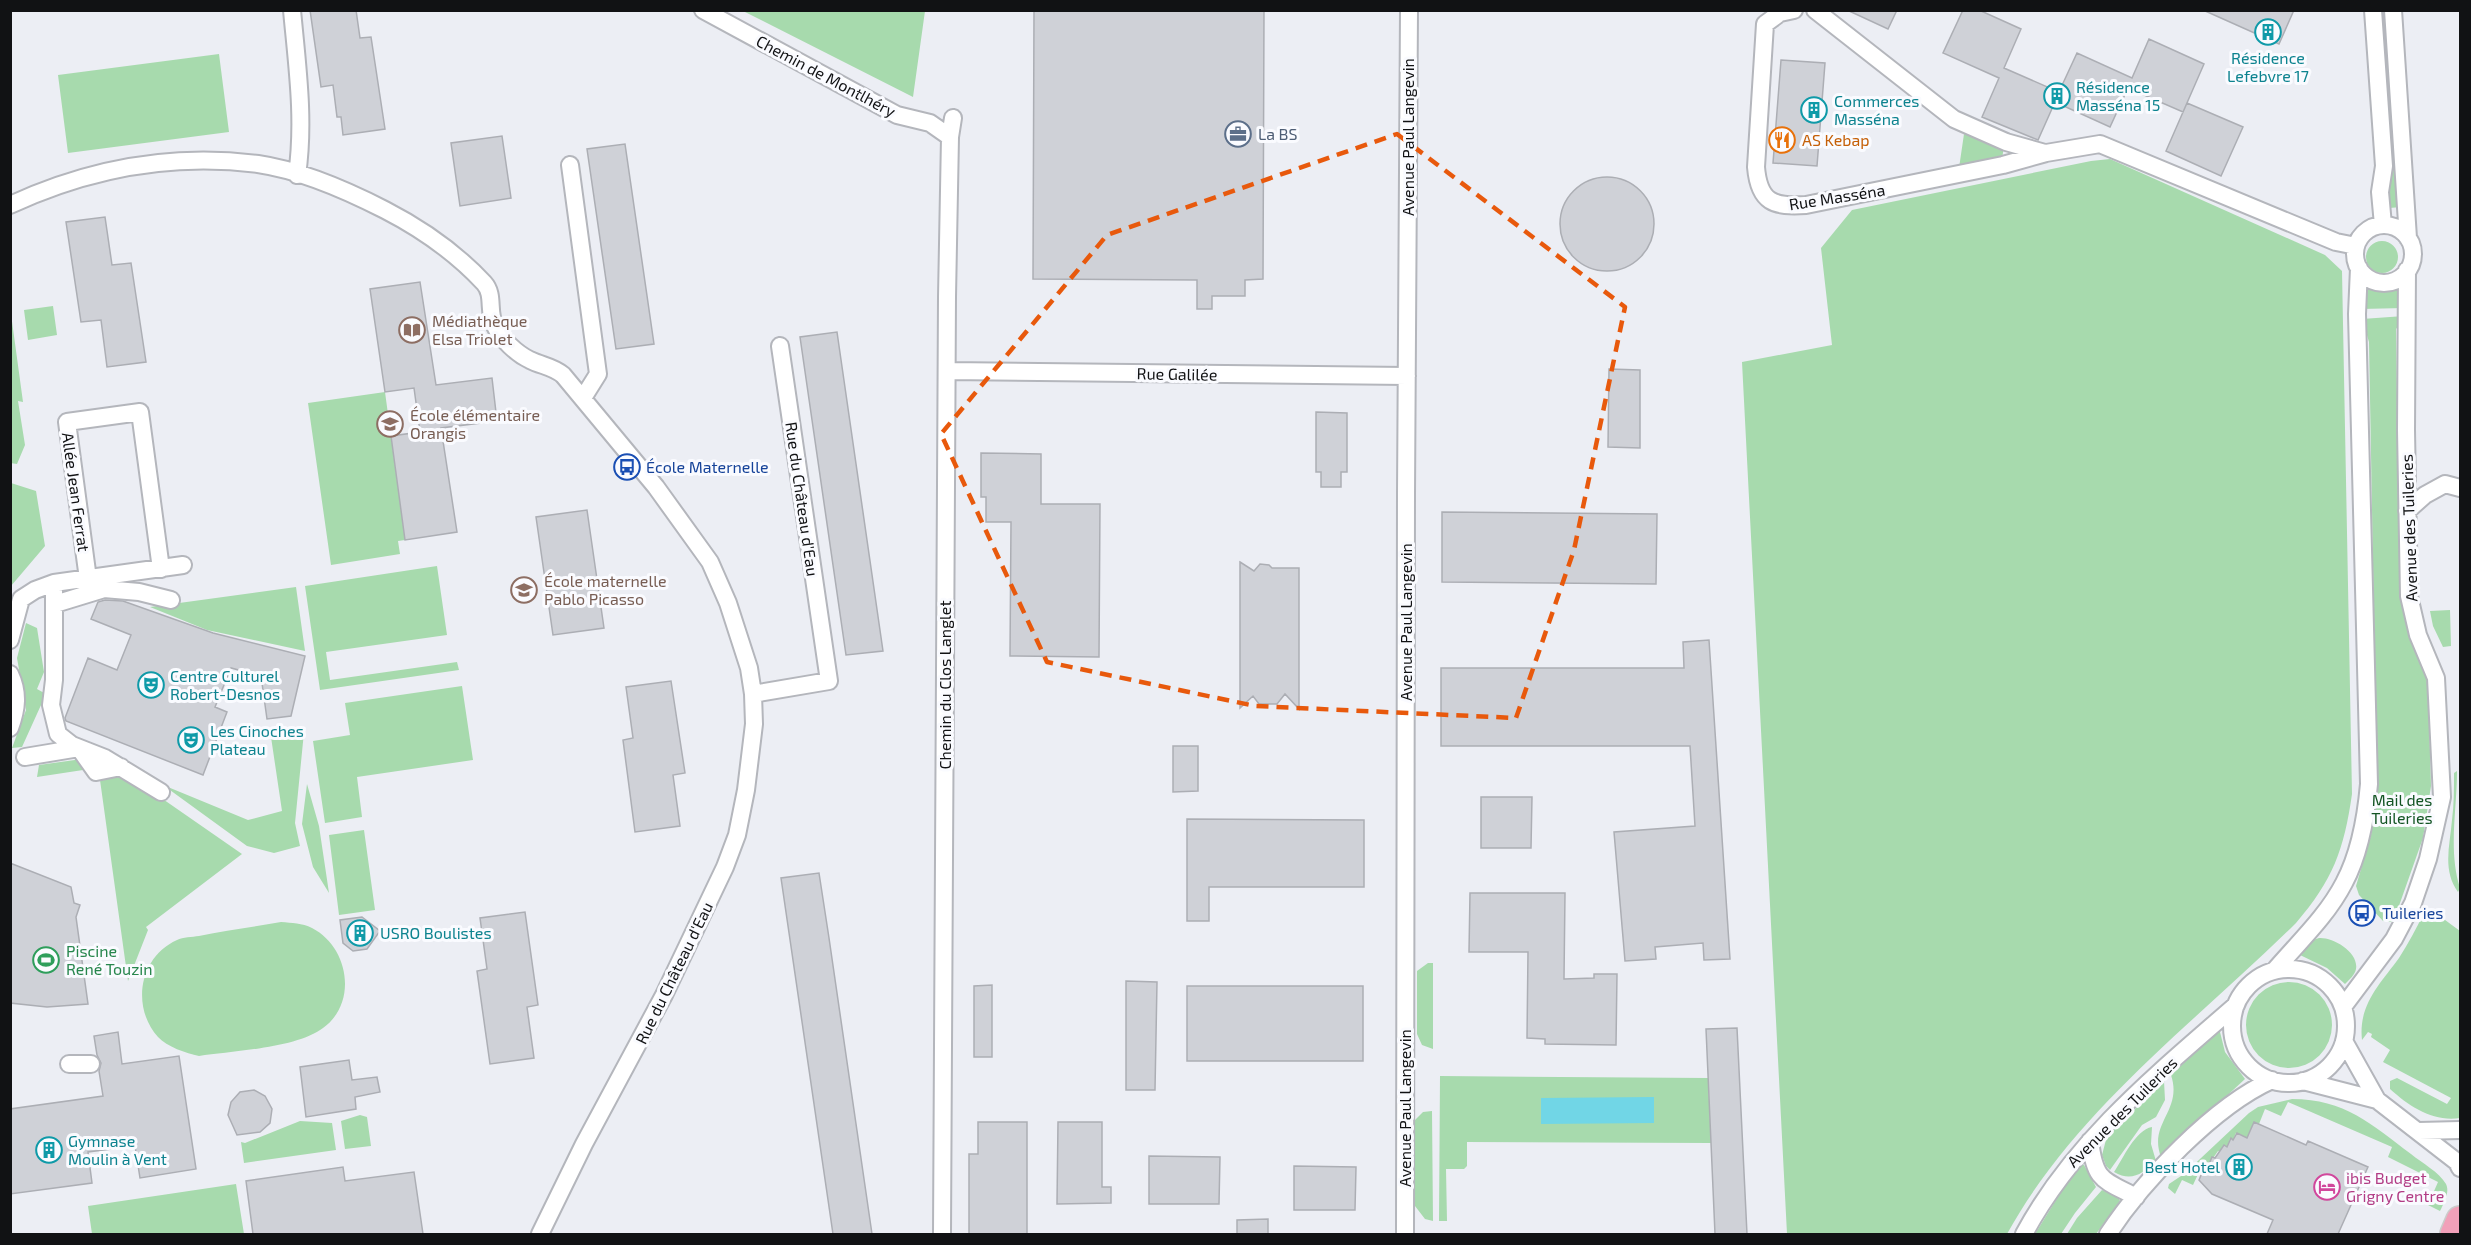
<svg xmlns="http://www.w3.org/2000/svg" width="2471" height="1245" font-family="'Exo 2',sans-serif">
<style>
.green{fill:#a7daad}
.water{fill:#71d6e6}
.building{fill:#cfd1d7;stroke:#acaeb4;stroke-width:1.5}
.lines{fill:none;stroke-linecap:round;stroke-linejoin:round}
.street-casing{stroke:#b4b6bc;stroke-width:20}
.primary-casing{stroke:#cbcbcb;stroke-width:30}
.street{stroke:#fff;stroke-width:16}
.primary{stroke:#f1a0b9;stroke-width:27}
.marked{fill:none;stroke:#e8590c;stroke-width:4.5;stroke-dasharray:12 8;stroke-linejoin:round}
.labels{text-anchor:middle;stroke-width:6;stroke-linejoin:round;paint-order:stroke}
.culture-label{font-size:16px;fill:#0d838f;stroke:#fafbff;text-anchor:start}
.street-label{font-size:16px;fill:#111214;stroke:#fafbff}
.service-label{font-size:16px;fill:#4e5e75;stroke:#fafbff;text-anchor:start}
.food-label{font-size:16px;fill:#c56008;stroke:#fafbff;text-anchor:start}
.education-label{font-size:16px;fill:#785e54;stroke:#fafbff;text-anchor:start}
.transit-label{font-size:16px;fill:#164399;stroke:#fafbff;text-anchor:start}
.park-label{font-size:16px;fill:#125423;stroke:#fafbff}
.leisure-label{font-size:16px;fill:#27864d;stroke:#fafbff;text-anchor:start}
.hotel-label{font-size:16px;fill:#b23c85;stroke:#fafbff;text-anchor:start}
</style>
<rect width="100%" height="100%" fill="#eceef4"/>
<path class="green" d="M743 11H925L913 97Z
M2378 11H2387L2402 207 2389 208 2388 193 2391 183Z
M219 54 229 132 68 153 58 75Z
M1964 134 2004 146 2002 159 1959 168Z
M2110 159 2325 255 2342 271 2352 794C2344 850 2333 880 2296 923 2196 1022 2076 1109 2007 1234H1787L1742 362 1832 345 1821 248 1852 210 2091 161Z
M2366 257a16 16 0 1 1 32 0a16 16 0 1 1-32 0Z
M2403 283 2404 308 2361 309 2365 287 2386 291Z
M53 306 57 335 28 340 24 310Z
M11 314 23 402 18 401 25 445 17 464 10 463Z
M2404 316 2403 320 2396 329 2400 598 2409 633 2428 681 2431 786 2423 838 2395 917 2392 922 2383 921 2359 895 2356 886 2371 835 2377 788 2369 342 2362 319Z
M385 392 405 540 398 541 400 554 331 565 308 403Z
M11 483 36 491 45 546 11 586Z
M437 566 447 635 326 652 330 680 457 662 459 670 320 690 305 586Z
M296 587 305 651 207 630 150 607Z
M2450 610 2451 646 2443 647 2433 626 2430 611Z
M26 623 37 628 44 672 37 689 46 694 22 747 12 748 26 710 17 658Z
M462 686 473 760 357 777 362 817 325 823 313 741 350 735 345 703Z
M304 732 295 823 300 846 274 853 247 846 163 785 248 820 282 811 271 737Z
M82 759 83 770 37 777 39 765Z
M2457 771C2457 810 2448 851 2460 888L2458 892C2442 870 2450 845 2452 820 2454 805 2454 789 2454 773Z
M121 775 157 795 242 854 146 927 148 930 128 981 100 780Z
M307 784 319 826 329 893 313 867 302 824Z
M364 830 375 910 339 915 329 835Z
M2424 913 2438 921 2441 917 2460 931V1118C2433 1122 2410 1107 2390 1089V1081L2397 1078 2447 1104 2451 1098 2383 1062 2390 1050 2371 1037 2372 1034 2368 1032 2362 1040C2358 1005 2380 984 2399 958 2408 944 2416 929 2424 913Z
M281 922C292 923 302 923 312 928 349 947 358 1003 323 1028 297 1048 233 1051 199 1056 186 1053 167 1047 158 1037 131 1007 139 957 177 940 183 937 192 937 199 936 226 930 254 927 281 922Z
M2319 938C2333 937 2359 952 2356 969 2355 975 2349 980 2345 984L2327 968 2300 955 2313 940Z
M1428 963H1433V1049L1422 1045 1417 1034V971Z
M2246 1025a43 43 0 1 1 86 0a43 43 0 1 1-86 0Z
M2218 1031 2220 1032 2225 1052 2245 1079 2161 1157C2148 1123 2183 1111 2171 1075Z
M1440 1076 1708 1078 1711 1143 1467 1142V1166L1464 1169H1446L1447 1221H1439Z
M2164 1081 2165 1100 2156 1117 2142 1125 2110 1170 2106 1166 2102 1155 2107 1136Z
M2292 1099C2345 1099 2371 1124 2411 1154 2422 1163 2439 1172 2446 1184 2450 1192 2444 1203 2440 1211L2428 1205 2438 1182 2388 1157 2392 1147 2288 1102 2281 1116 2265 1109 2259 1124 2254 1122 2247 1138 2236 1133 2233 1140 2230 1139 2227 1147 2224 1145 2221 1152 2218 1151 2209 1164 2206 1163 2202 1171 2200 1170 2193 1185 2182 1180 2175 1194 2168 1188 2169 1184 2184 1174 2249 1113 2258 1107Z
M1432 1111 1433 1221 1425 1219 1415 1206V1120L1423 1112Z
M360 1115 367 1117 371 1146 345 1149 341 1121Z
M300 1121 332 1123 336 1150 244 1163 241 1142 245 1143Z
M2152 1127 2151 1144 2156 1161C2143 1174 2131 1182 2114 1172 2123 1159 2135 1130 2152 1127Z
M2080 1164 2084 1165 2096 1187 2075 1213 2061 1234H2035L2059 1195Z
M236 1184 244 1234H92L88 1206Z
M2102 1190 2118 1197 2120 1201 2096 1234H2067L2077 1218Z"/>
<path class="water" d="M1654 1097V1123L1541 1124V1098Z"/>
<path class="building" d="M310 10H356L360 38 371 37 385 129 343 135 341 117H337L333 85 321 87Z
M1034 10H1264L1263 279 1245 280V296H1212V309H1197V280L1033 279Z
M1847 10H1897L1888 29Z
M1963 10H1979L2021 29 2004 68 2059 92 2058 94 2077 53 2132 78 2149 39 2204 64 2183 112 2128 88 2110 127 2055 102 2038 140 1982 117 1999 78 1943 53Z
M2203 10H2294L2279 44Z
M1781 60 1825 63 1817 166 1773 163Z
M2187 103 2243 127 2221 176 2166 151Z
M502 136 511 198 460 206 451 143Z
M625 144 654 344 616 349 587 149Z
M1560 224a47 47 0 1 1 94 0a47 47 0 1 1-94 0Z
M105 217 112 265 131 263 146 362 107 367 101 320 81 322 66 222Z
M420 282 436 385 492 378 497 421 441 428 457 532 405 540 391 436 420 432 414 388 385 392 370 289Z
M837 332 883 651 846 655 800 337Z
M1609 369 1640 370V448L1608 447Z
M1316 412 1347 413V472H1341V487H1321V472H1316Z
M981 453 1041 454V504H1100L1099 657 1010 656 1011 522H986V497H981Z
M587 510 604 628 553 635 536 517Z
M1442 512 1657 514 1656 584 1442 582Z
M1240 562 1254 571 1260 564 1269 565 1272 568H1299V709L1285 694 1277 704H1259L1253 696 1240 708Z
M105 600 123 601 213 633 305 656 291 716 267 719 261 676 231 668 215 707 227 712 203 775 66 721 65 718 88 658 117 670 131 635 91 619 98 602Z
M1709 640 1730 959 1704 960 1703 943 1655 947 1656 959 1625 961 1614 832 1695 826 1690 746H1441V668H1684L1683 642Z
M671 681 685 773 673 775 680 826 635 832 623 740 633 738 626 687Z
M1173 746H1198V791L1173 792Z
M1481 797H1532L1531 848H1481Z
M1187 819 1364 820V887H1209V921H1187Z
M10 863 71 887 74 903 80 905 76 917 88 1004 47 1007 10 1003Z
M819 873 829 938 872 1234H833L781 878Z
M1470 893H1565L1564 979 1594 978V974H1617L1616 1045 1545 1044V1039L1527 1038 1528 952H1469Z
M525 912 538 1005 527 1007 534 1058 490 1064 477 971 487 969 480 918Z
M362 917 380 931 367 949 353 951 343 943 340 920Z
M1126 981 1157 982 1155 1090H1126Z
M992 985V1057H974V986Z
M1187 986H1363V1061H1187Z
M1737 1028 1747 1234H1715L1706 1029Z
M118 1032 122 1064 179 1056 196 1169 140 1178 135 1146 88 1152 92 1183 10 1194V1109L103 1096 99 1071 101 1063 97 1055 94 1036Z
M349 1060 352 1080 377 1077 380 1092 355 1097 356 1109 306 1117 300 1067Z
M254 1090 265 1096 272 1109 270 1123 260 1132 237 1135 228 1115 231 1102 240 1092Z
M978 1122H1027V1234H969V1154H978Z
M1058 1122H1102V1187H1111V1203L1057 1204Z
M2254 1122 2306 1145 2308 1141 2368 1167 2338 1234H2267L2273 1220 2212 1194 2199 1180 2206 1163 2209 1164 2212 1157 2215 1158 2224 1145 2227 1147 2231 1138 2233 1140 2237 1133 2247 1138Z
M1149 1156 1220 1157 1219 1204H1149Z
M1294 1166 1356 1167 1355 1210H1294Z
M343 1167 345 1181 414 1172 423 1234H253L246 1181Z
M1268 1219V1234H1237V1220Z"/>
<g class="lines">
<g class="street-casing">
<path id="street" d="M292 10C297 65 305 120 297 175
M703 10 897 115 930 123 950 137
M1794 10 1780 13 1765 24 1756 167C1759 203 1774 207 1806 205L2003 165 2046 153 2100 144 2336 242 2356 246
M1815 10 1954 119 2006 142 2045 153
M2373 10 2384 166 2380 192 2383 225
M2393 10 2408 238
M570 165 598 374 583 398
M10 205C88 169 172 153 258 164 299 170 348 191 385 210 420 228 457 254 484 283 495 295 487 312 495 326 501 339 517 354 530 360 542 366 552 366 563 375L656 487 710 562 728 603 749 668 753 694 754 724 746 790 737 835 725 867 664 995 584 1144 540 1234
M2355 254a29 29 0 1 1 58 0a29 29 0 1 1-58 0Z
M947 371 1407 376
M2407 511 2425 495 2445 484 2460 488
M88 579 67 422 140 412 161 569
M54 583V680L51 705 58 734 72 745 105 758 161 792
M55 604 104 589 139 592 171 600
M10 640 21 599 35 590 54 583 183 565
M10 674C19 693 17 709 10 728
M753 694 829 681 780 346
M25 757 79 748 96 772 121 767
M2232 1026a57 57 0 1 1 114 0a57 57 0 1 1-114 0Z
M2274 971C2298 943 2327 916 2344 883 2360 853 2366 818 2369 784L2357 314 2359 268
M2343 1007 2394 939 2413 903 2428 859 2442 797 2436 678 2418 635 2409 596 2406 430 2407 270
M2344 1041 2377 1100
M69 1064H91
M2303 1081 2377 1100 2457 1162 2460 1168
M2419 1131 2460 1130
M2090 1141C2095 1181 2102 1179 2136 1197
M942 1234 947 297 950 137 953 118
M1405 1234 1406 495 1409 10
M2024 1234C2074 1141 2158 1073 2236 1005
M2108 1234C2143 1181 2214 1106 2272 1080"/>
</g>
<g class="primary-casing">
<path id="primary" d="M2454 1234 2460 1220"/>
</g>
<use href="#street" class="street"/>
<use href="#primary" class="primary"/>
</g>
<path class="marked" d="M1397 134 1625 307 1574 550 1516 718 1255 706 1047 662 941 434 1107 235Z"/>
<defs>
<g id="building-ring" transform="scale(1.35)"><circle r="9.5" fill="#fafbff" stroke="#0f9aa8" stroke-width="1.5"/><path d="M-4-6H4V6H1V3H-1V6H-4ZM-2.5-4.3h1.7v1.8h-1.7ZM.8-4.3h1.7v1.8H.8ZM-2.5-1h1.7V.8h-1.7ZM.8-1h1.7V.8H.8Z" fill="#0f9aa8"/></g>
<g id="office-ring" transform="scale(1.35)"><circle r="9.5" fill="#fafbff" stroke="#5c6f8a" stroke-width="1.5"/><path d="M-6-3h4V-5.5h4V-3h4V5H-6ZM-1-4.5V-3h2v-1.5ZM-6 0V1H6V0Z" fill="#5c6f8a"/></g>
<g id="restaurant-ring" transform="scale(1.35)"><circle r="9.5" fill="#fafbff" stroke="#e8710a" stroke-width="1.5"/><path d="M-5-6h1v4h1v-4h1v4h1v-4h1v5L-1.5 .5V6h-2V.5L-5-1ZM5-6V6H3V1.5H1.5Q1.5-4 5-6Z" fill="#e8710a"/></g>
<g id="library-ring" transform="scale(1.35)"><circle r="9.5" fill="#fafbff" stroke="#8d6e63" stroke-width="1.5"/><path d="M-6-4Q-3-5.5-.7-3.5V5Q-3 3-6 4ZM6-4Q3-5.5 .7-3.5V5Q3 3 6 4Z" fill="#8d6e63"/></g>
<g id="school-ring" transform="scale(1.35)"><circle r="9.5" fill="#fafbff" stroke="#8d6e63" stroke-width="1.5"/><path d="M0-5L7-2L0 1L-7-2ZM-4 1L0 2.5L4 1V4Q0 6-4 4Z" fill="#8d6e63"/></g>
<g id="bus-ring" transform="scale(1.35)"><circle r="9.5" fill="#fafbff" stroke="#1a4fb4" stroke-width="1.5"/><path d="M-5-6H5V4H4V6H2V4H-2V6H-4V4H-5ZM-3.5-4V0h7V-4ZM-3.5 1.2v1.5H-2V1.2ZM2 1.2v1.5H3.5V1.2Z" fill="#1a4fb4"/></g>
<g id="theatre-ring" transform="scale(1.35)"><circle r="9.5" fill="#fafbff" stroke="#0f9aa8" stroke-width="1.5"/><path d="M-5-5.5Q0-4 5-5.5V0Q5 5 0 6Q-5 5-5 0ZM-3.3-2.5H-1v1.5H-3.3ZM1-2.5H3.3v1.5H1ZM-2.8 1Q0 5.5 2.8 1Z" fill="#0f9aa8"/></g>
<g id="stadium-ring" transform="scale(1.35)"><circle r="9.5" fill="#fafbff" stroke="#2e9e5b" stroke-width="1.5"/><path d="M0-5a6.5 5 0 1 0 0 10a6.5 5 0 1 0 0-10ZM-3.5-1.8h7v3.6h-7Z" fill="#2e9e5b"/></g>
<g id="hotel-ring" transform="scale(1.35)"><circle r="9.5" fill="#fafbff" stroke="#d1479c" stroke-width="1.5"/><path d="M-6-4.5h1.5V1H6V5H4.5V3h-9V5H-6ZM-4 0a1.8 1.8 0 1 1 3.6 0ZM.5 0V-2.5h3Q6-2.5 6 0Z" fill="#d1479c"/></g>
</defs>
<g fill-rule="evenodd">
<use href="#building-ring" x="2268" y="32"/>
<use href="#building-ring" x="2057" y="96"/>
<use href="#building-ring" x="1814" y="110"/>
<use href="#office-ring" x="1238" y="134"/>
<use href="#restaurant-ring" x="1782" y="140"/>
<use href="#library-ring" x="412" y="330"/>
<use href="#school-ring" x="390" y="424"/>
<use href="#bus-ring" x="627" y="467"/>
<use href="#school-ring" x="524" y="590"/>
<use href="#theatre-ring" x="151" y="685"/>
<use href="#theatre-ring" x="191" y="740"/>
<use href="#bus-ring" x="2362" y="913"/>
<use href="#building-ring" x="360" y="933"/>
<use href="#stadium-ring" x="46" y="960"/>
<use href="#building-ring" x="49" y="1150"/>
<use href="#building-ring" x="2239" y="1167"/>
<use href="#hotel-ring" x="2327" y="1187"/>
</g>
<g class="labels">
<g class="culture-label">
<text x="2268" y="64" text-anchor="middle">Résidence<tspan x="2268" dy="18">Lefebvre 17</tspan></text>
<text x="2076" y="93">Résidence<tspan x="2076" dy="18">Masséna 15</tspan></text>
<text x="1834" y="107">Commerces<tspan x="1834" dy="18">Masséna</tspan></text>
<text x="170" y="682">Centre Culturel<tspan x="170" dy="18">Robert-Desnos</tspan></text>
<text x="210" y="737">Les Cinoches<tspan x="210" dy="18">Plateau</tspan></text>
<text x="380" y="939">USRO Boulistes</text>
<text x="68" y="1147">Gymnase<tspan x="68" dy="18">Moulin à Vent</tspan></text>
<text x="2220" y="1173" text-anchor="end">Best Hotel</text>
</g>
<g class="street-label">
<text transform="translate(826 76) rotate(28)" y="6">Chemin de Montlhéry</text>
<text transform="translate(1408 137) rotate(-90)" y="6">Avenue Paul Langevin</text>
<text transform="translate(1837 197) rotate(-9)" y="6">Rue Masséna</text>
<text transform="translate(1177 374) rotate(1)" y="6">Rue Galilée</text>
<text transform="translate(76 492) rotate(82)" y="6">Allée Jean Ferrat</text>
<text transform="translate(802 499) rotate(82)" y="6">Rue du Château d'Eau</text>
<text transform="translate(2409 528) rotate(-92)" y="6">Avenue des Tuileries</text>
<text transform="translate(1406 622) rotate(-90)" y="6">Avenue Paul Langevin</text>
<text transform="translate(945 685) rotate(-90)" y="6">Chemin du Clos Langlet</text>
<text transform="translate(674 973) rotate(-64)" y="6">Rue du Château d'Eau</text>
<text transform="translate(1405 1108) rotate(-90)" y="6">Avenue Paul Langevin</text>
<text transform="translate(2122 1112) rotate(-45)" y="6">Avenue des Tuileries</text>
</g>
<g class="service-label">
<text x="1258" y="140">La BS</text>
</g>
<g class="food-label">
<text x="1802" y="146">AS Kebap</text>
</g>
<g class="education-label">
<text x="432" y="327">Médiathèque<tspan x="432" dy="18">Elsa Triolet</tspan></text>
<text x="410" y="421">École élémentaire<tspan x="410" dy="18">Orangis</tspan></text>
<text x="544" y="587">École maternelle<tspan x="544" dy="18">Pablo Picasso</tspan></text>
</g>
<g class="transit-label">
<text x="646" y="473">École Maternelle</text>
<text x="2382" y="919">Tuileries</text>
</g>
<g class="park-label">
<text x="2402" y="806">Mail des<tspan x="2402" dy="18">Tuileries</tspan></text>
</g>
<g class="leisure-label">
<text x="66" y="957">Piscine<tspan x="66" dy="18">René Touzin</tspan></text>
</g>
<g class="hotel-label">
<text x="2346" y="1184">ibis Budget<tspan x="2346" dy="18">Grigny Centre</tspan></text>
</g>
</g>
<rect width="2471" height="1245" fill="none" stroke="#111214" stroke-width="24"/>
</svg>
